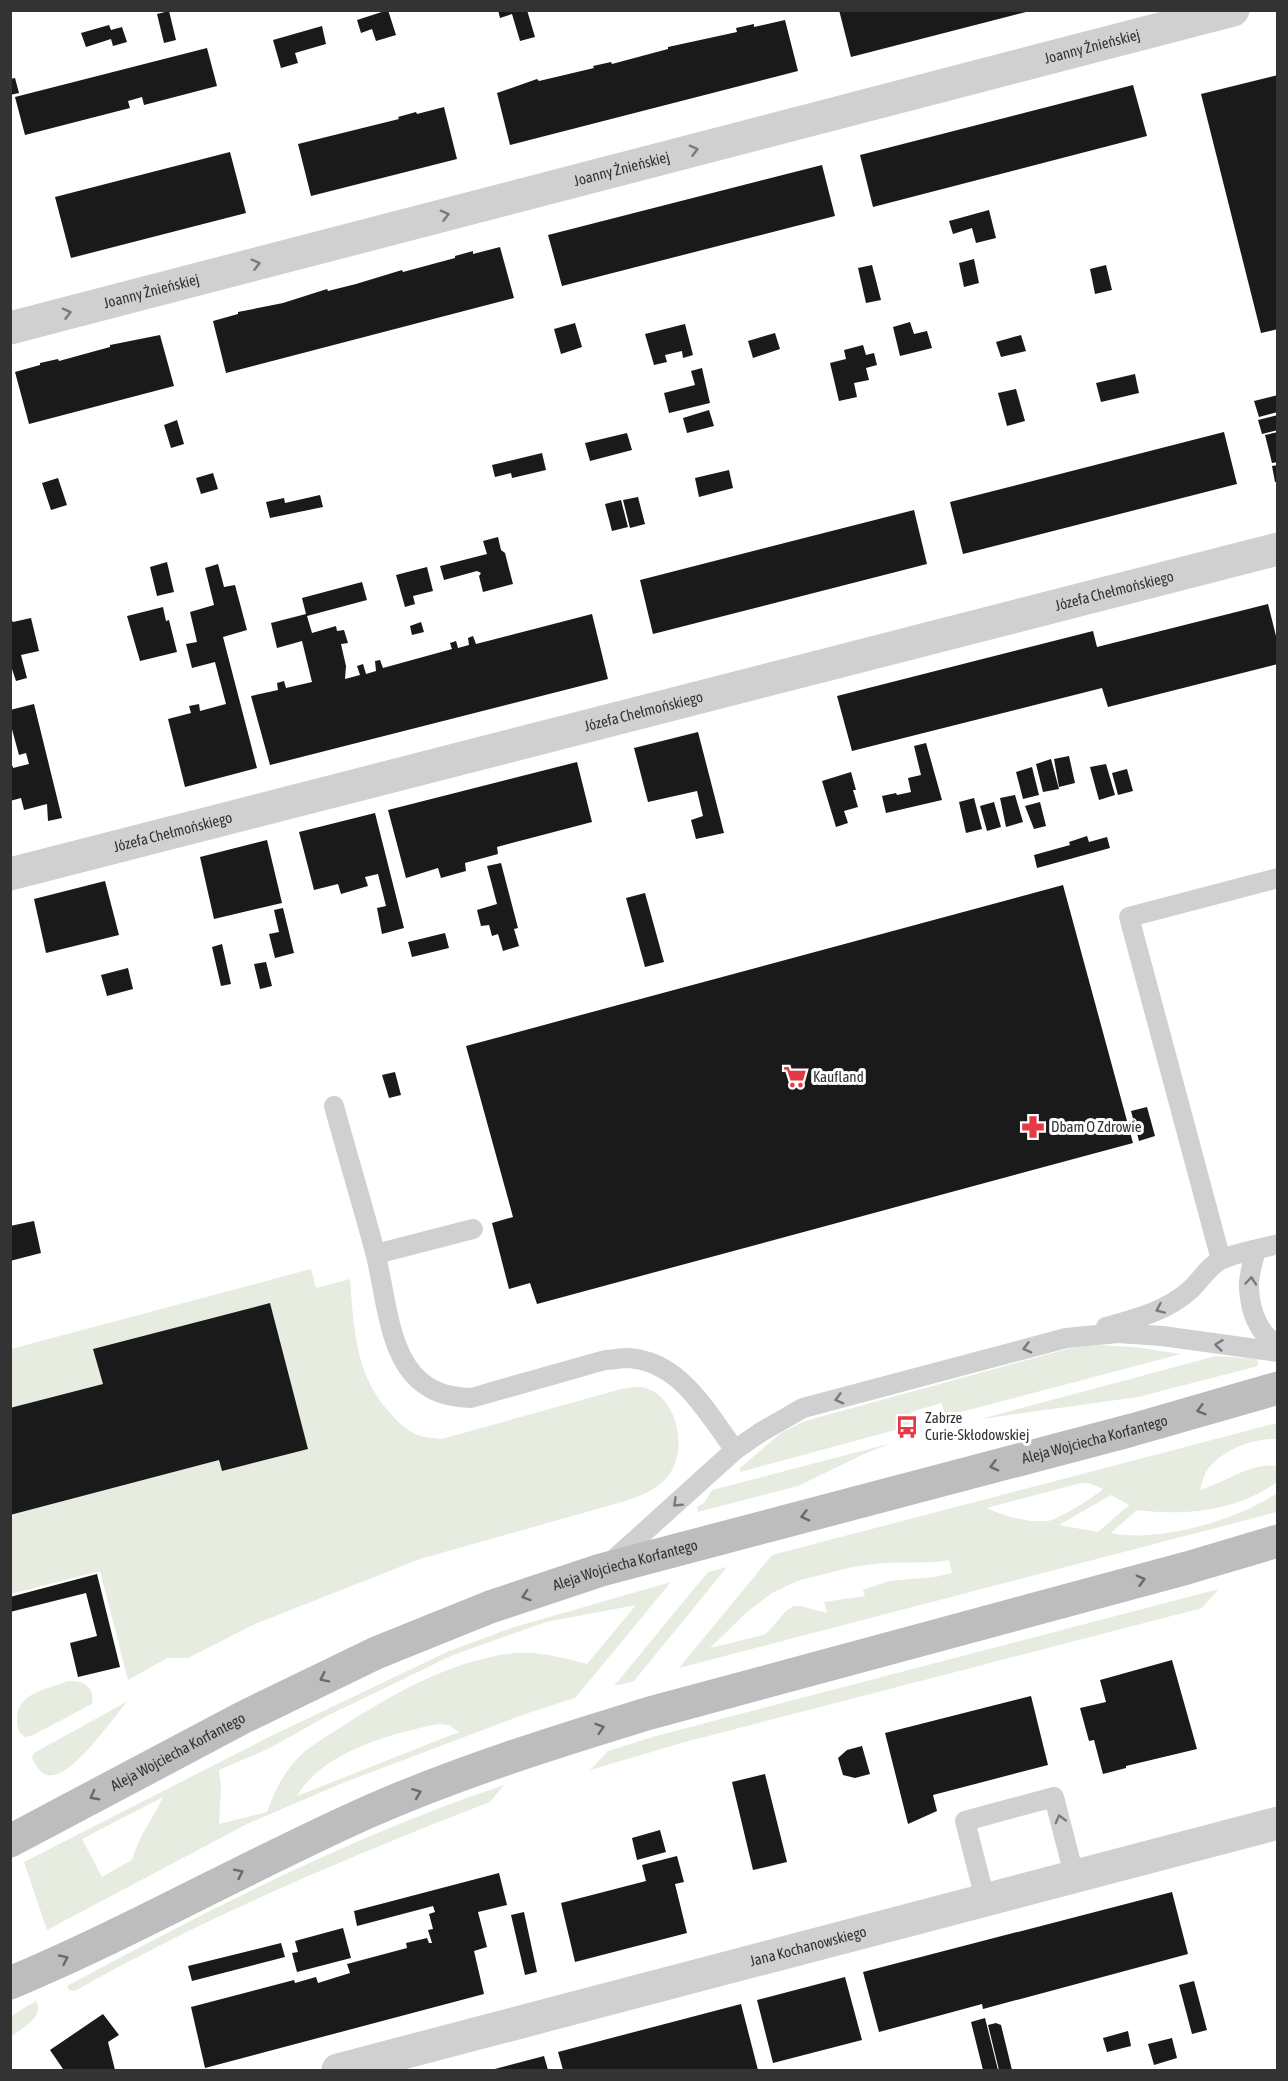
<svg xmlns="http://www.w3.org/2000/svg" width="1288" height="2081" font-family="'Asap Condensed',sans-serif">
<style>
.green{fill:#e6ecdf;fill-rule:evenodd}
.building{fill:#1a1a1a}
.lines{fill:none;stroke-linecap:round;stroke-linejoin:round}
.lane{stroke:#d0d0d0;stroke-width:20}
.street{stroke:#d0d0d0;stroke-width:33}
.secondary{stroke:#bdbdbd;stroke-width:33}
.oneway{stroke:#7a7a7a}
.oneway2{stroke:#6a6a6a}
.labels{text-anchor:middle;stroke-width:6;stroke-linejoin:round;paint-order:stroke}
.street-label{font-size:15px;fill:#333;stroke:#fff}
.poi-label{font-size:15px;fill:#333;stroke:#fff;text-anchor:start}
</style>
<rect width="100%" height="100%" fill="#fff"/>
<path class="green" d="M311 1269 316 1288 350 1279C354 1330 355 1374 390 1413 398 1422 405 1429 415 1434 423 1438 434 1438 442 1439L614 1391C622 1389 632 1386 641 1387 674 1392 687 1441 673 1468 665 1485 646 1494 629 1500L420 1559 255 1624 188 1658H167L128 1680 100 1571 11 1594V1349Z
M1096 1345 1135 1347 1181 1354 946 1416 941 1403 911 1412 914 1425 740 1472V1468L781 1433 805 1421 1071 1348Z
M1216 1356 1257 1359 1258 1366 1138 1397 981 1419Z
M1277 1423V1439C1253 1438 1220 1450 1206 1472 1203 1477 1202 1484 1200 1490 1225 1483 1250 1462 1277 1466V1482C1236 1511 1186 1516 1137 1510L1111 1533C1158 1543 1238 1520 1277 1493V1512L679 1668 772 1555ZM1081 1483H1089L1103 1489C1096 1496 1056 1521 1047 1521 1029 1523 1003 1516 987 1508ZM1111 1495 1129 1505 1098 1532 1059 1525ZM949 1560 952 1573 935 1577 889 1581 863 1590 865 1596 824 1602 827 1613 800 1606H794L786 1611 766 1634 710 1648 747 1612 772 1593 797 1581 852 1567 882 1563 937 1562Z
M892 1443 864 1454 798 1486 698 1512 697 1507 704 1503 712 1490Z
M727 1567 634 1681 614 1686 708 1572Z
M671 1582 575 1698 528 1713 345 1782 247 1824 47 1930 24 1862 271 1736 447 1652 511 1628ZM636 1605 587 1664C563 1658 540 1651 515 1653 453 1660 394 1693 343 1726 330 1734 317 1742 305 1751 286 1768 275 1789 267 1812L219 1824 221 1787 219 1770 270 1748 327 1716 453 1655 546 1622ZM439 1724 449 1725 459 1732 297 1796C322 1752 392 1733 439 1724ZM163 1797C154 1818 139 1834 132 1860L102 1877 82 1839Z
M1219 1589 1202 1608 685 1742 590 1770 608 1751 656 1736Z
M68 1681C83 1680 95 1686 92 1704L33 1735 25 1737 19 1732C9 1694 40 1692 68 1681Z
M128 1701C113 1717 71 1781 47 1775 39 1773 36 1765 32 1758L34 1753Z
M504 1785 490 1802C348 1857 207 1916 75 1991L69 1990 67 1986C208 1910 352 1836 504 1785Z
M36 2001C45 2017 22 2028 11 2037V2016Z"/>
<path class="building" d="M388 10 396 35 376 41 372 29 361 33 357 20Z
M498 10H527L535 37 520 41 512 14 500 18Z
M839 10H1030V11L851 57Z
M169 11 176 40 164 43 157 14Z
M785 20 798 71 510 145 497 93 537 79 539 81 594 68 593 66 611 62 612 64 668 49V47L737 32 736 28 754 24V27Z
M109 25 111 30 122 27 127 42 113 46 111 39 86 47 81 33Z
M322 26 326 44 295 53 298 63 281 68 273 40Z
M207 48 217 86 144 105 142 97 128 101 130 108 25 135 15 97Z
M1278 75V329L1261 333 1201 94Z
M15 78 19 93 10 95V79Z
M1133 85 1147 136 873 207 860 155Z
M444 107 457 159 311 196 298 144 399 119 398 117 416 112 417 114Z
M230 152 246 213 71 258 55 197Z
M822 165 835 216 562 286 548 235Z
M989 210 996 238 976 243 972 228 953 234 949 221Z
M500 247 514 298 226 373 213 321 238 314V312L283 303 327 289 328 291 356 284 402 270 403 272 455 258V256L473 251V254Z
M974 259 979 283 964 287 959 263Z
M872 265 881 300 866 303 858 268Z
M1106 265 1112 290 1095 294 1090 269Z
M910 322 914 334 927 331 932 348 900 356 893 327Z
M575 323 582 347 561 354 554 329Z
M685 324 693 355 683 358 682 351 665 355 667 362 654 365 645 334Z
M775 333 780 349 753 358 748 341Z
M160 335 174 386 29 424 15 372 40 365V363L58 359 59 361 110 347V345Z
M1021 335 1026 351 1001 357 996 342Z
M863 345 866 355 874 353 877 365 866 368 869 380 854 383 857 397 839 401 830 363 846 359 844 350Z
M702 368 710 403 669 413 664 393 695 385 691 371Z
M1135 374 1139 393 1101 402 1096 383Z
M1016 389 1025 421 1007 426 998 393Z
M1278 395V412L1259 417 1254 401Z
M709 410 714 426 687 433 683 418Z
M1278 415V430L1262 434 1258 420Z
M177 420 184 444 171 448 164 425Z
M1224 432 1237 484 963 554 950 502Z
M1278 432V462L1272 463 1265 435Z
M627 433 632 450 590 461 585 443Z
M542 453 546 470 512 478 511 473 495 477 492 465Z
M1278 465V482H1275L1272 466Z
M729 470 733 488 699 497 695 478Z
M213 473 218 489 201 494 196 478Z
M58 478 67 505 51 510 42 483Z
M320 495 323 507 270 518 266 502 284 498 285 503Z
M638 497 645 524 630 528 623 500Z
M621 500 628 527 612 531 605 504Z
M914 510 927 564 653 634 640 580Z
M498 537 501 550 505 553 513 584 483 592 479 576 481 573 477 571 444 580 440 566 487 554 483 541Z
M167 562 174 592 157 596 150 567Z
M218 564 224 587 235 585 247 630 223 637 257 768 185 787 168 719 191 713 189 706 199 704 200 711 226 704 215 662 192 668 186 644 197 642 190 612 214 605 205 568Z
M427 567 433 591 413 596 415 604 405 607 396 575Z
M362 582 367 600 307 616 312 633 336 626 337 631 344 630 348 643 341 644 346 666 345 679 360 675 357 666 363 664 366 674 376 671 375 661 380 660 383 668 452 649 450 643 456 641 458 648 469 645 468 638 473 636 476 644 592 614 608 679 270 765 251 696 278 690 277 683 284 681 286 688 312 682 302 641 277 648 271 623 306 614 302 598Z
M1268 604 1278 644V664L1108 707 1102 688 852 751 837 696 1093 631 1097 647Z
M163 607 166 621 169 620 177 652 140 661 127 616Z
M10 617 13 622 31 618 39 651 21 655 27 678 16 681 10 663Z
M421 622 424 632 412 635 410 626Z
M34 704 62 818 48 821 47 804 24 810 21 798 10 801V767L13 766V768L29 764 26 753 19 755 10 722V710Z
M698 732 724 833 696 839 691 820 703 816 697 791 648 802 634 748Z
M926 743 942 800 886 813 882 796 896 793 897 795 911 792 908 778 921 775 914 746Z
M1069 756 1075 783 1059 787 1054 759Z
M1051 759 1059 789 1043 792 1036 764Z
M577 762 592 822 497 847 498 854 465 863 466 871 441 878 438 868 406 878 388 810Z
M1106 764 1115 795 1099 800 1090 767Z
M1032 767 1039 795 1023 799 1016 772Z
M1127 769 1133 791 1118 795 1112 773Z
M851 772 856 790H853L858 807 844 811 848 823 836 827 822 781Z
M1015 795 1023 822 1006 827 1000 798Z
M974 798 982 829 966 833 959 802Z
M994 802 1001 827 987 831 980 806Z
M1040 802 1046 826 1034 829 1025 806Z
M375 813 404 928 382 934 377 908 386 906 378 874 365 877 368 886 341 894 338 884 314 890 299 832Z
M1087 836 1089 842 1107 837 1110 848 1037 868 1034 855 1070 845 1069 842Z
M267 840 282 903 214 919 200 857Z
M501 863 518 928 514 929 519 946 503 951 498 934 492 936 489 925 481 926 477 910 497 904 487 866Z
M105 881 119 935 46 953 34 899Z
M1063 885 1133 1143 537 1304 530 1283 509 1289 492 1223 513 1217 466 1046Z
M645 893 664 962 645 967 626 898Z
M283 908 294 953 275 958 269 934 279 932 274 910Z
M445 933 449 948 412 957 408 942Z
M222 944 231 984 221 986 212 947Z
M266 962 272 986 260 989 254 964Z
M128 968 133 989 107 996 101 975Z
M395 1072 401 1095 389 1098 382 1075Z
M1147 1107 1155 1136 1139 1141 1131 1111Z
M34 1221 41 1253 10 1261V1226Z
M270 1303 308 1449 222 1471 219 1460 10 1515V1408L103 1384 93 1349Z
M97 1574 120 1667 78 1677 70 1643 97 1636 86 1593 10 1612V1597Z
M1172 1660 1197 1749 1126 1766V1768L1103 1774 1094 1740 1089 1741 1080 1708 1106 1702 1100 1680Z
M1031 1696 1048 1765 933 1795 937 1811 908 1824 885 1733Z
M862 1746 870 1774 855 1778 843 1775 838 1758 847 1750Z
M765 1774 787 1862 753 1870 732 1782Z
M660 1830 666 1852 637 1860 632 1838Z
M677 1856 684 1882 675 1884 687 1933 575 1962 561 1903 646 1881 642 1865Z
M499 1873 507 1905 478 1912 487 1947 474 1951 484 1994 205 2068 191 2007 294 1980 295 1983 316 1977 318 1983 350 1973 347 1964 407 1948 406 1943 427 1938 429 1943H432L428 1930 433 1929 429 1914 435 1912 433 1906 357 1926 354 1911Z
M1172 1892 1188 1954 983 2009 982 2004 879 2032 863 1972Z
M524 1912 537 1972 525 1975 511 1915Z
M343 1928 351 1958 297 1972 292 1953 298 1952 295 1941Z
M281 1943 285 1957 192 1981 188 1966Z
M845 1977 862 2040 773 2063 757 2000Z
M1194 1981 1207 2030 1192 2034 1179 1985Z
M741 2004 758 2070H563L558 2052Z
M103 2014 119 2035 108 2042 115 2070H61L63 2069 50 2050Z
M985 2018 998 2070H983L971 2022Z
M996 2023 1001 2025 1012 2070H999L988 2025Z
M1128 2031 1131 2046 1107 2052 1103 2038Z
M1172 2038 1177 2058 1154 2065 1148 2044Z
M544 2056 548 2070H491Z"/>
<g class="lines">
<path class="lane" d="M334 1106C347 1154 362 1203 375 1252 385 1289 387 1344 413 1374 429 1392 447 1397 471 1398L605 1360C612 1360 621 1358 628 1358 681 1361 707 1413 735 1450
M1256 1250C1253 1262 1248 1276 1249 1288 1250 1310 1258 1334 1278 1345
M376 1254 473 1229
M1221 1260 1129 917 1278 878
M1106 1327C1135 1319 1167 1311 1190 1290 1200 1281 1207 1268 1219 1261 1232 1253 1262 1249 1278 1244
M611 1562 735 1450 761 1432 803 1408 1066 1338 1118 1333 1162 1336 1278 1352
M985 1899 965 1821 1054 1797 1074 1875"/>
<g class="street">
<path id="s1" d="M10 328 1233 10"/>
<path id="s2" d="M10 874 1278 549"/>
<path id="s3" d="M338 2070 1278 1823"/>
</g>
<g class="secondary">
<path id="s4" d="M10 1841 242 1718 376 1653 490 1607 601 1570 1132 1430 1278 1388"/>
<path d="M10 1983C132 1932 247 1866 368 1812 459 1772 555 1742 650 1713L1187 1568 1278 1541"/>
</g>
</g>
<defs><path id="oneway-chevron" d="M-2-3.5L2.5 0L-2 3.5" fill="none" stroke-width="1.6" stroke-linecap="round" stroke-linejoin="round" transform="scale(1.5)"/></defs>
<g class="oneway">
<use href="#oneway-chevron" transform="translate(694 150) rotate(-15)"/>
<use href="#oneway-chevron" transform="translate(445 215) rotate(-15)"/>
<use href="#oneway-chevron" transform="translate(256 264) rotate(-15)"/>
<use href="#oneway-chevron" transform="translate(67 313) rotate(-15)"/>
<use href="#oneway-chevron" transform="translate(1251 1281) rotate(-85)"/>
<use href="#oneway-chevron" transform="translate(1160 1309) rotate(156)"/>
<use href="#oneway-chevron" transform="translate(1219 1345) rotate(-173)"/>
<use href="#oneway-chevron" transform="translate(1027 1348) rotate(165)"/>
<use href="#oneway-chevron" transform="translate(839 1399) rotate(165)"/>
<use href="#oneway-chevron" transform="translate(677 1503) rotate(137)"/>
<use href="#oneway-chevron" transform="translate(1060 1819) rotate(-105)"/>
</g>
<g class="oneway2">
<use href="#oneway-chevron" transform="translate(1201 1410) rotate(164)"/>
<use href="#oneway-chevron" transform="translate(994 1466) rotate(165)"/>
<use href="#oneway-chevron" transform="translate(805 1516) rotate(165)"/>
<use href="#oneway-chevron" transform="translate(1141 1580) rotate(-15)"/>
<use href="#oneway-chevron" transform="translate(526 1596) rotate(162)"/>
<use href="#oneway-chevron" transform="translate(324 1678) rotate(154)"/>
<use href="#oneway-chevron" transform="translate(600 1728) rotate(-17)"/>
<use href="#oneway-chevron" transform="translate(417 1793) rotate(-21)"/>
<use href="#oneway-chevron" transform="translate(94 1796) rotate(152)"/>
<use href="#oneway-chevron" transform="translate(239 1873) rotate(-26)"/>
<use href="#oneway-chevron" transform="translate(64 1959) rotate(-25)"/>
</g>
<defs>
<g id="supermarket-bare" transform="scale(1.8)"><path d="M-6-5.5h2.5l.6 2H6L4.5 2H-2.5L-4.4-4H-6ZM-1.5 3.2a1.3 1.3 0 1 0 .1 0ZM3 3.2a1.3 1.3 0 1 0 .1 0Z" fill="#e63946" stroke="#fff" stroke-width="2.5" paint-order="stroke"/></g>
<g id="pharmacy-bare" transform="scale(1.8)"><path d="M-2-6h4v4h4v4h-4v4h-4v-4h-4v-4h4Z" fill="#e63946" stroke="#fff" stroke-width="2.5" paint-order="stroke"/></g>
<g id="bus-bare" transform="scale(1.8)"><path d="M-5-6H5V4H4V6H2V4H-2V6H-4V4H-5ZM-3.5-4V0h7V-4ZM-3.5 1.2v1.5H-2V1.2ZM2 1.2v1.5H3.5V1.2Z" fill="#e63946" stroke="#fff" stroke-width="2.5" paint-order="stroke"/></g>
</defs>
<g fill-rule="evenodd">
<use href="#supermarket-bare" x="795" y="1077"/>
<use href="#pharmacy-bare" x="1033" y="1127"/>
<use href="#bus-bare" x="907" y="1427"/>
</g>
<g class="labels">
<g class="street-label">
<text dy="5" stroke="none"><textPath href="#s1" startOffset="1118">Joanny Żnieńskiej</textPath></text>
<text dy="5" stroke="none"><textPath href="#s1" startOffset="632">Joanny Żnieńskiej</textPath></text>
<text dy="5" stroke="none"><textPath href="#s1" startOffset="146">Joanny Żnieńskiej</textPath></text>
<text dy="5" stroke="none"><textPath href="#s2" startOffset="1140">Józefa Chełmońskiego</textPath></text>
<text dy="5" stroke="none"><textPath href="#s2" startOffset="654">Józefa Chełmońskiego</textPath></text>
<text dy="5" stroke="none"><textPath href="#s2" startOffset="168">Józefa Chełmońskiego</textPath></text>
<text dy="5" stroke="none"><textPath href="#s4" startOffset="1162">Aleja Wojciecha Korfantego</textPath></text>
<text dy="5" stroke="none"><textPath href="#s4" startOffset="676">Aleja Wojciecha Korfantego</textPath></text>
<text dy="5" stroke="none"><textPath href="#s4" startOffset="190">Aleja Wojciecha Korfantego</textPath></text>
<text dy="5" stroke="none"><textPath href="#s3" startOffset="486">Jana Kochanowskiego</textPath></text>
</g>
<g class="poi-label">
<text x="813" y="1082">Kaufland</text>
<text x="1051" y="1132">Dbam O Zdrowie</text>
<text x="925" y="1423">Zabrze<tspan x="925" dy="17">Curie-Skłodowskiej</tspan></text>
</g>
</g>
<rect width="1288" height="2081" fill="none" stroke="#333333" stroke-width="24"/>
</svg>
